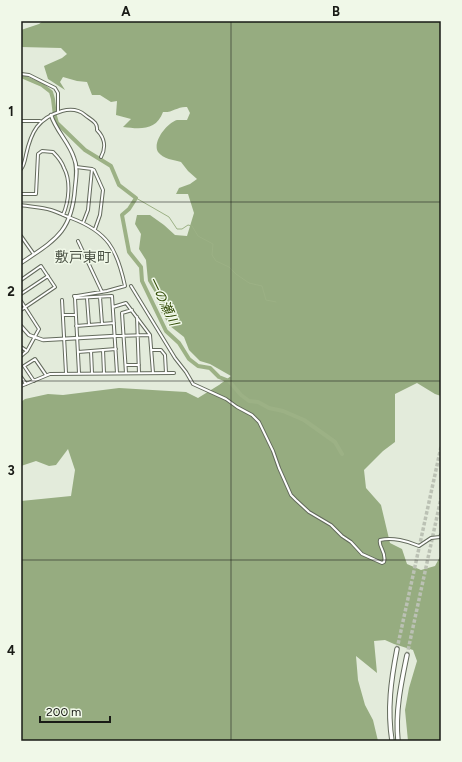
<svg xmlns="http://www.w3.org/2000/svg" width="462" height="762" font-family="Figtree,'Noto Sans JP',sans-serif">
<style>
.forest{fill:#96ac80}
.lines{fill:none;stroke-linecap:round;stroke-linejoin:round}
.stream{stroke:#9cb185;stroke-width:1}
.river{stroke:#9cb185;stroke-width:4}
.trunk-tunnel{stroke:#bbc1b4;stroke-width:3.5;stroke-dasharray:3.5 2;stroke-linecap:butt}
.minor-casing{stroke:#636a5c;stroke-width:4}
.tertiary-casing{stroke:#636a5c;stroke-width:4.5}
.trunk-casing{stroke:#636a5c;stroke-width:5.5}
.minor{stroke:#fff;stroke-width:2}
.tertiary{stroke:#fff;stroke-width:2.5}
.trunk{stroke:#fff;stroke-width:3.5}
.grid{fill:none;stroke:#191b16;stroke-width:1;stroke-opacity:0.55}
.labels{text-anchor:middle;stroke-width:3;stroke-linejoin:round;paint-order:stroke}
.water-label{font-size:13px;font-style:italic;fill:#324c07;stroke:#f0f8e8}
.quarter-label{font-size:14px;fill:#4d5447;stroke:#f0f8e8}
.neatline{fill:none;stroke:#191b16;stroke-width:1.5}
.grid-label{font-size:13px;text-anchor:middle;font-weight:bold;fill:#191b16}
</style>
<rect width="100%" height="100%" fill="#e3ebdb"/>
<path class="forest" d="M43 21H441V396L435 394 417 383 395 394V442L383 451 364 470 366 488 381 505 390 543 402 549 407 564 421 570 435 566 441 555V741H408L405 710 409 688 417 661 413 650 394 644 385 640 374 641 377 673 356 656 358 680 365 705 373 720 378 741H21V501L71 496 75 470 68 449 56 465 49 466 36 461 21 466V402L25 399 48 394 63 395 119 388 186 392 198 398 219 385 231 376 210 364 200 361 189 350 184 337 170 326 161 312 159 299 148 281 146 260 139 249 141 234 135 224 137 215H150L164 225 175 235 187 236 194 213 188 194H176L179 188 190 184 197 179 188 171 181 162C174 160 163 159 158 152 152 142 167 123 177 120 180 120 184 120 187 120L190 113 187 107C178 106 172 113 163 112 156 131 140 129 123 127L131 119 116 115 117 101 111 102 100 95H92L87 82 77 81 63 77 60 82 65 90 48 79 44 66 62 58 67 54 61 48 21 47V30L39 24Z"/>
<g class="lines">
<path class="stream" d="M136 198 169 217 177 229H182L188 225 192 226 198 236 213 244 212 255 216 261 229 267 236 274 249 283 262 286 266 300 276 302"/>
<path class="river" d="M21 76 42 85 51 92 53 99 55 116 57 123 85 150 111 166 119 185 136 198 129 209 122 215 129 252 141 267 142 281 166 331 179 343 189 359 198 366 210 368 219 377 229 381 241 395 249 401 258 402 269 408 283 411 304 420 335 442 342 454"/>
<path class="trunk-tunnel" d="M397 649 441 447
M407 655 441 498"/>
<g class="minor-casing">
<path id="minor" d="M21 74 29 75 55 88 58 93V112
M21 121H40
M76 167 92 169 88 210 83 223
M21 169C24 166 25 160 26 155 31 132 38 118 62 111 70 109 78 109 85 115 91 120 98 122 97 130 105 138 106 148 101 157
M92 169 94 170 103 190 100 215 95 229
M21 194H36L38 154 42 151 53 152C57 156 62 162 64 168 71 181 69 201 63 215
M21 205C31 207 41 207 51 210 58 212 65 216 71 218 108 232 117 249 125 286L107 291 77 296H74L75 298
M21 236 33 253
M78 241 102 292
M21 280 41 266 55 287 21 310
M131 286 175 358 186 372 193 384 226 399 237 407 252 415 259 422 273 451 279 468 291 495 296 500 309 512 331 525 342 536 351 542 362 554 382 563 384 562C387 552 378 547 380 540 392 537 408 541 419 546L431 538 440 537 441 535
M21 294 48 276
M100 297 102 324
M75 298 112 296 117 373
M75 298 79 373
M87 298 89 325
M62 300 66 373
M21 301 39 329 27 351 21 356
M113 307 126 303 150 335 153 373
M63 315H76
M137 317 139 373
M76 326 114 323
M115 336 150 335
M21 347 27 351
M103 350 104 373
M152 350H161L165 355 166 373
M91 351 92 373
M78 352 116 349
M126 365H139
M126 373 122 313 132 310
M21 377 26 384
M34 381 24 366 35 359 46 375
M21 386 50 374 174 373"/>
</g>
<g class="tertiary-casing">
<path id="tertiary" d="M21 263C55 240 72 232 75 188 76 178 78 167 74 158 69 142 56 131 51 115
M21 326 29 335 43 340 115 336"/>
</g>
<g class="trunk-casing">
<path id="trunk" d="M392 741C387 709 391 680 397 649
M398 741C395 712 401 684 407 655"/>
</g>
<use href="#minor" class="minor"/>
<use href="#tertiary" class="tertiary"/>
<use href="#trunk" class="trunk"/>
</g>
<path class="grid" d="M231 21V741M21 202H441M21 381H441M21 560H441"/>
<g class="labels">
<g class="water-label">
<text transform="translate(164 301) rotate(64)" y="5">一の瀬川</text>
</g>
<g class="quarter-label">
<text x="83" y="262">敷戸東町</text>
</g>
</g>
<rect width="462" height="762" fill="none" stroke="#f0f8e8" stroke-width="44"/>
<path d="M40 716v6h70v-6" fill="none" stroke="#191b16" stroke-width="2"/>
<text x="46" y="716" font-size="12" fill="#191b16" stroke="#f0f8e8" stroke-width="3" paint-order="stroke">200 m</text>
<rect x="22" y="22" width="418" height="718" class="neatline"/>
<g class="grid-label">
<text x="126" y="16">A</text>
<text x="336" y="16">B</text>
<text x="11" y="116">1</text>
<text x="11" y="296">2</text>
<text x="11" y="475">3</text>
<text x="11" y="655">4</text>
</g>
</svg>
